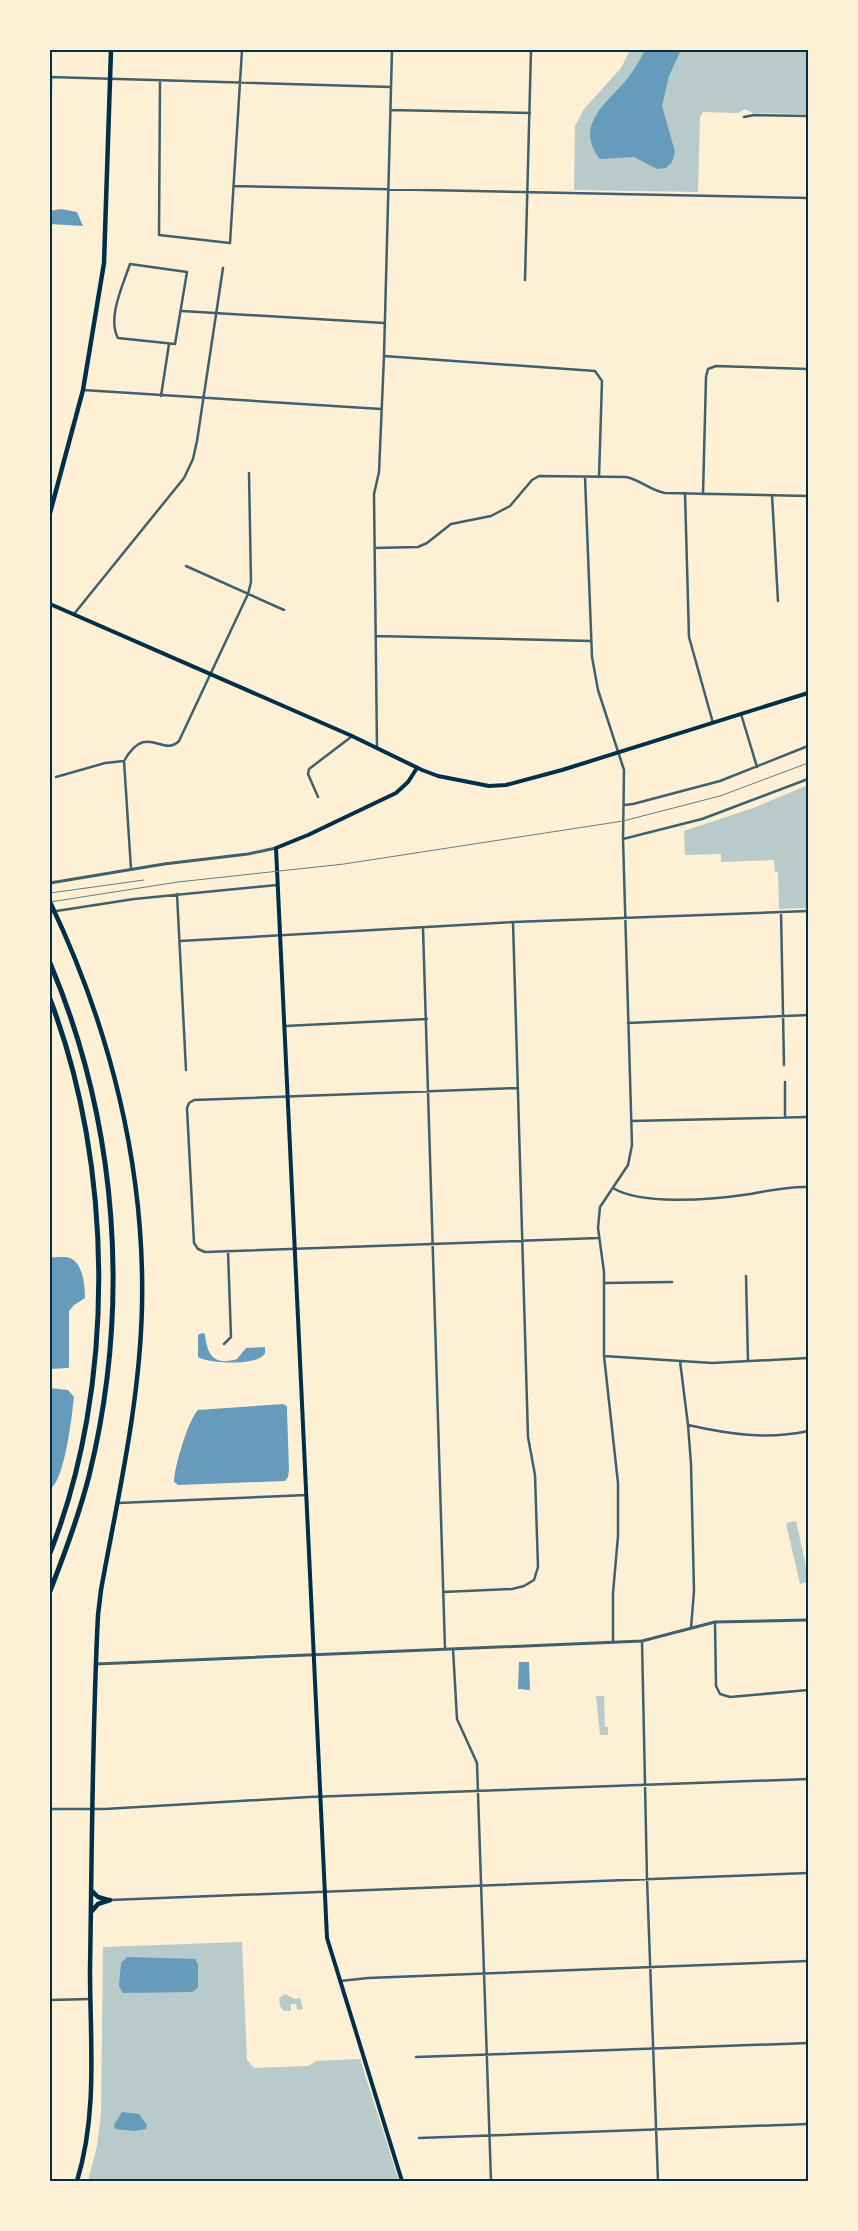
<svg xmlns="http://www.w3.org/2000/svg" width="858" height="2231" font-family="Bitter,serif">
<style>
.green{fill:#b9caca}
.water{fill:#669bbc}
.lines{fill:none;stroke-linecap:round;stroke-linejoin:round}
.minor{stroke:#3f606c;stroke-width:2.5}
.tertiary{stroke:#3f606c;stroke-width:3}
.secondary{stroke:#003049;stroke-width:4}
.primary{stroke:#003049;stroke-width:4.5}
.motorway{stroke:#003049;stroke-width:5}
.rail{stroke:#657d81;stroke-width:1}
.neatline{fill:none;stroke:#003049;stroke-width:2}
</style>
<rect width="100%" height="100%" fill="#fdf0d5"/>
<path class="green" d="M630 50H808V114L753 113 745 109 738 113 703 112 700 117 698 192 574 190 575 126 584 109 621 68Z
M808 785V908L779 909 778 872H775L774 860 721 862V854L685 855 684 831 753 808Z
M796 1521 808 1576V1582L800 1584 786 1523Z
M596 1696H604L605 1727H608V1735H600Z
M242 1942 247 2060 254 2068 308 2066 317 2061 360 2059 399 2181H88L97 2146 101 2113 103 1947Z
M285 1994 295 1999 300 1998 303 2009 297 2010 296 2004H291V2011H284L280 2006 279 1998Z"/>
<path class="water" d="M645 50H681L669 76 662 106 675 152 672 162 666 168 657 169 634 157 600 159C576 129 601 107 621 86 631 75 639 62 645 50Z
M61 209 77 212 83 226 50 224V211Z
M50 1257C56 1258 64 1256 70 1258 83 1263 85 1286 85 1298L74 1305 69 1311V1367L68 1368 50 1369Z
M202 1333 205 1334C207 1355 214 1366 237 1359L246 1348 265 1347V1353C260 1366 209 1364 198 1357V1335Z
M50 1388 68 1390 74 1397C72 1414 65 1481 50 1489Z
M283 1404 287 1406V1411L289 1470 288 1477 285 1481 178 1485 174 1482C174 1468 188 1420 198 1410Z
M519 1662H529L530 1690 518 1689Z
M127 1957 195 1959 198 1964V1988L192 1992 123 1993 119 1986 121 1963Z
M122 2112 139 2114 147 2125 146 2129 135 2131 115 2129 114 2125Z"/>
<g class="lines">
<path class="minor" d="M50 77 391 87
M160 81 159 235 230 243 242 50
M391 110 530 113
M744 117 754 115 808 116
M50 155 51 77
M234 186 808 198
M130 264 187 272 175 344 118 338C107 318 123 285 130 264Z
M525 280 531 50
M182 311 384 323
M384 356 595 371 602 381 599 477
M83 390 381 409
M161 396 169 344
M585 477 592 657 598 690 624 770 623 839 632 1145 628 1165 600 1207 598 1228 604 1272V1356L618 1483V1536L613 1593V1642
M685 493 689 637 713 723
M703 494 706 377 708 369 716 366 808 369
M772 495 778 601
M375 548 418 547 427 543 451 524 491 516 510 506 532 480 539 476 626 477C641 480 651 491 665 493L808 496
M186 566 284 610
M74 614 184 478 193 459 197 441 223 268
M376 636 591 641
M741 714 757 767
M377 747 374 494 379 472 384 356 392 50
M56 777 105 763 124 761
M318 797 308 774 309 769 351 737
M624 805 633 804 720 781 808 746
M623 839 702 819 808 779
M131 869 124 761C147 721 162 758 179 741L248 594 251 582 249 473
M177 894 186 1070
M50 912 134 899 277 885
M781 912 784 1065
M423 928 445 1649
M180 941 513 922 808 911
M628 1023 808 1015
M285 1026 427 1019
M785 1082V1117
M518 1088 194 1100 189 1103 187 1108 194 1243 198 1249 205 1252 598 1238
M631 1121 808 1117
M613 1188C640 1205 710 1200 743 1195 764 1192 786 1186 808 1187
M746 1276 748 1361
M604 1283 672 1282
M224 1344 231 1337 228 1251
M604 1356 712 1363 808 1358
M680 1361 688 1425C728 1434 767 1440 808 1431
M688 1425 691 1464 694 1591 691 1628
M118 1503 307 1495
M443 1592 512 1589 524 1586 534 1580 538 1567 535 1475 528 1437 513 922
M715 1622 716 1686 720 1694 730 1697 808 1690
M642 1641 647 1879 658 2181
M453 1649 457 1719 477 1763 491 2181
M50 1809H105L309 1797 808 1779
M110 1900 808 1873
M340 1981 368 1978 808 1961
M50 2000 90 1999
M416 2057 808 2043
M419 2138 808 2124"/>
<path class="tertiary" d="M50 883 164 864 248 854 276 848
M96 1664 642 1641 715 1622 808 1620"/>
<path class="secondary" d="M50 604 352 736 422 770 438 776 489 786 506 785 562 770 808 693
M402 2181 327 1938 276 848 308 835 396 793 408 782 417 768"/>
<path class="primary" d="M50 513 83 390 104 263 111 50
M50 902C110 1028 145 1166 142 1306 140 1402 118 1496 101 1590L98 1615C92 1733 92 1852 90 1970 90 2040 98 2113 77 2181
M92 1891 98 1897 108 1900
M92 1911 98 1904 110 1900"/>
<path class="motorway" d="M50 963C118 1124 131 1306 89 1476 79 1515 65 1553 50 1591
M50 999C114 1166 116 1387 50 1553"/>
<path class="rail" d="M50 893 144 880
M50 902 178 882 344 864 623 821 720 796 808 763"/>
</g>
<rect width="858" height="2231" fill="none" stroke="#fdf0d5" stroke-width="102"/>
<rect x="51" y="51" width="756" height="2129" class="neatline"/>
</svg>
